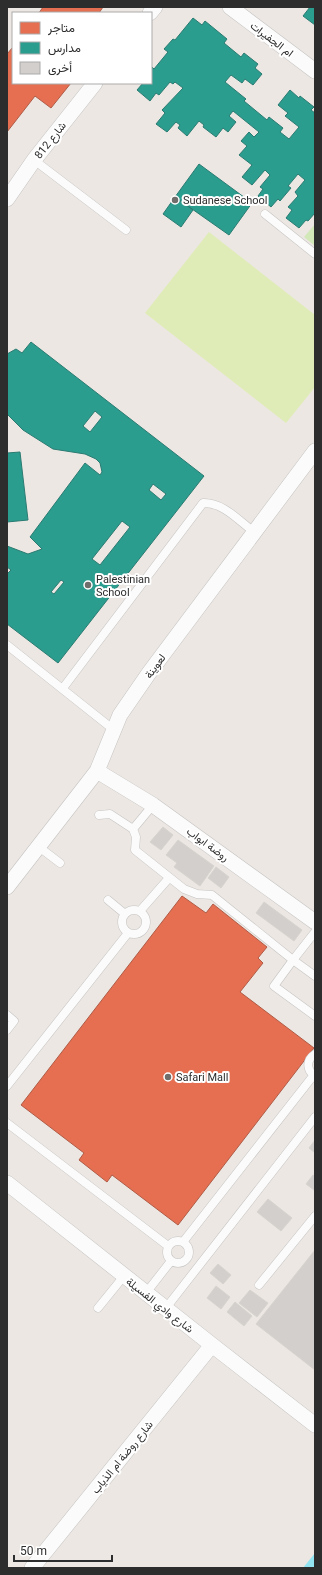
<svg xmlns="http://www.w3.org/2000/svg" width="322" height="1575" font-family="Roboto,Vazirmatn,sans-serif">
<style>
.green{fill:#d2e8b9}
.pitch{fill:#dfecb7}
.water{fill:#92e4f1}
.shops{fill:#e76f51;stroke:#af5b46}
.schools{fill:#2a9d8f;stroke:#2b7b72;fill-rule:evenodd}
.building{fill:#d2cfcc;stroke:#d7d3ce}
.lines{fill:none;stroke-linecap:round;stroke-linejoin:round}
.lane-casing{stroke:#c5c4c3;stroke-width:9}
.street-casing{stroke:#c5c4c3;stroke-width:16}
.lane{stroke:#fcfbfb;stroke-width:8}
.street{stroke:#fcfbfb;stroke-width:15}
.poi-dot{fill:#706e6c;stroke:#fff;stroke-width:1.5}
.labels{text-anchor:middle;stroke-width:4;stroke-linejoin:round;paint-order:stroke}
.street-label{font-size:11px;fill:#2d2d2d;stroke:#fff}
.poi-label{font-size:11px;fill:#2d2d2d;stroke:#fff;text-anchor:start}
</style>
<rect width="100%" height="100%" fill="#ece7e2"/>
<path class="green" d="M315 224V246L304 237Z"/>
<path class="pitch" d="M209 232 315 315V387L286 423 145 313Z"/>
<path class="water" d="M315 1553V1568H303Z"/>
<path class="shops" d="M43 7H103L99 13H39Z
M13 47V83H71L51 108 35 96 7 132V54Z
M182 896 206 913 213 904 267 947 258 958 263 963 240 992 314 1048 178 1225 112 1175 107 1182 79 1160 84 1153 21 1105Z"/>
<path class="schools" d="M310 7H315V25L303 16Z
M193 18 202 25 205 21 227 39 224 43 241 57 244 53 258 64 255 68 262 74 253 85 245 79 242 83 231 75 225 82 246 99 244 101 267 120 269 117 283 128 280 132 289 139 299 127 285 116 288 113 278 105 290 90 299 98 300 96 314 107 311 110 315 113V213L308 221 306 220 299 228 286 218 292 210 288 207 298 196 295 192 305 180 298 174 288 186 291 188 280 201 278 199 271 207 258 196 263 189 260 187 270 175 265 170 252 185 242 177 252 165 239 155 247 146 241 141 249 132 254 137 259 132 233 111 229 116 236 122 228 132 223 128 216 137 203 127 204 125 199 121 187 136 178 128 180 125 176 122 167 132 156 124 165 113 162 110 183 88 175 82 173 84 170 82 159 95 156 93 150 101 137 90 143 83H151V66L154 69 168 52 164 49 173 39 175 40Z
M199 164 252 203 229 235 175 197Z
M175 197 193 210 181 227 163 214Z
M31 342 204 476 58 663 7 624V574L11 570 7 567V546L28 554 42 549 30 537 85 463 100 475 102 472 100 463 96 459 85 454 53 449 23 430 7 414V354L16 349 22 353ZM95 411 102 417 90 432 83 426ZM153 484 166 494 161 500 149 490ZM122 521 130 527 100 565 92 559ZM61 580 64 582 54 594 51 592Z
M20 452 28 520 7 522V453Z"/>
<path class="building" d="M163 827 173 835 161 850 150 842Z
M178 840 214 866 200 886 174 867 177 863 166 855Z
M216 867 229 877 221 888 208 878Z
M264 902 302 930 294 941 256 913Z
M315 1140V1153L309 1148Z
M313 1175 315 1176V1189L314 1190 306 1184Z
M268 1199 292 1218 281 1231 257 1212Z
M315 1250V1370L256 1324Z
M218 1264 231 1275 223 1284 210 1273Z
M216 1286 230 1297 221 1309 207 1298Z
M250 1290 268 1303 257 1317 239 1303Z
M235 1302 252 1316 244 1326 227 1312Z"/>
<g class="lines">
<g class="lane-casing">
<path id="lane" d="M34 160 126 230
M265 214 315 254
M7 645 114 730
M63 688 203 503C223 502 239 521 254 532
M153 805 133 829 136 837 135 850 184 889 197 894 212 895 293 960 274 986 315 1016
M99 815 110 814 133 829
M39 847 60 863
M108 900 125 914
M122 922a12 12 0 1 1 24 0a12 12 0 1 1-24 0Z
M140 911 169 878
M315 932 293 960 315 976
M7 1015 14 1021 7 1030
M315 1054C306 1060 306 1070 315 1076
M7 1086 128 933
M7 1123 168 1246
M167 1252a11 11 0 1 1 22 0a11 11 0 1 1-22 0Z
M183 1242 313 1076
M259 1285 315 1216
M146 1293 171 1261
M98 1308 124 1276
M166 1308 315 1117"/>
</g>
<g class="street-casing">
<path id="street" d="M230 7 315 71
M150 13 155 7
M7 199 34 160 95 83
M97 771 153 805 315 922
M7 887 97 771 120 715 149 673 315 451
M7 1183 212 1345 315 1425
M32 1568 212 1345"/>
</g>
<use href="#lane" class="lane"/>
<use href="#street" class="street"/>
</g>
<g class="poi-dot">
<circle cx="175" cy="200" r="4"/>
<circle cx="88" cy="585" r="4"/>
<circle cx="168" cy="1077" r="4"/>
</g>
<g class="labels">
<g class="street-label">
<text transform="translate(272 39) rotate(37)" y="4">ام الجفيرات</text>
<text transform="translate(50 140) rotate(-52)" y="4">شارع 812</text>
<text transform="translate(155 666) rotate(-54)" y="4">لعوينة</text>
<text transform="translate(208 844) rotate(36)" y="4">روضة ابواب</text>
<text transform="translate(160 1305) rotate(38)" y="4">شارع وادي الفسيلة</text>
<text transform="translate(122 1457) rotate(-51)" y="4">شارع روضة ام الذياب</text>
</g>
<g class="poi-label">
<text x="183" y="204">Sudanese School</text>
<text x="96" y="583">Palestinian<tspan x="96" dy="13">School</tspan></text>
<text x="176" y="1081">Safari Mall</text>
</g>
</g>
<rect width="322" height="1575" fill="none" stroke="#2d2d2d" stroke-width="16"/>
<rect x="12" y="12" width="140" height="72" fill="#ffffff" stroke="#ababab"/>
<rect x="20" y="22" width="20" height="12" fill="#e76f51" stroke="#ababab"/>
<text x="48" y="32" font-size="12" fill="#2d2d2d">متاجر</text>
<rect x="20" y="42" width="20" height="12" fill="#2a9d8f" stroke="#ababab"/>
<text x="48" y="52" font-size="12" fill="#2d2d2d">مدارس</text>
<rect x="20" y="62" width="20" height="12" fill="#d2cfcc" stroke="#ababab"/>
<text x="48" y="72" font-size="12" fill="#2d2d2d">أخرى</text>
<path d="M14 1555v6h98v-6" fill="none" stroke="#2d2d2d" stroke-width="2"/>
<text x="20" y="1555" font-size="12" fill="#2d2d2d" stroke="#ffffff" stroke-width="3" paint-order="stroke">50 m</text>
</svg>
